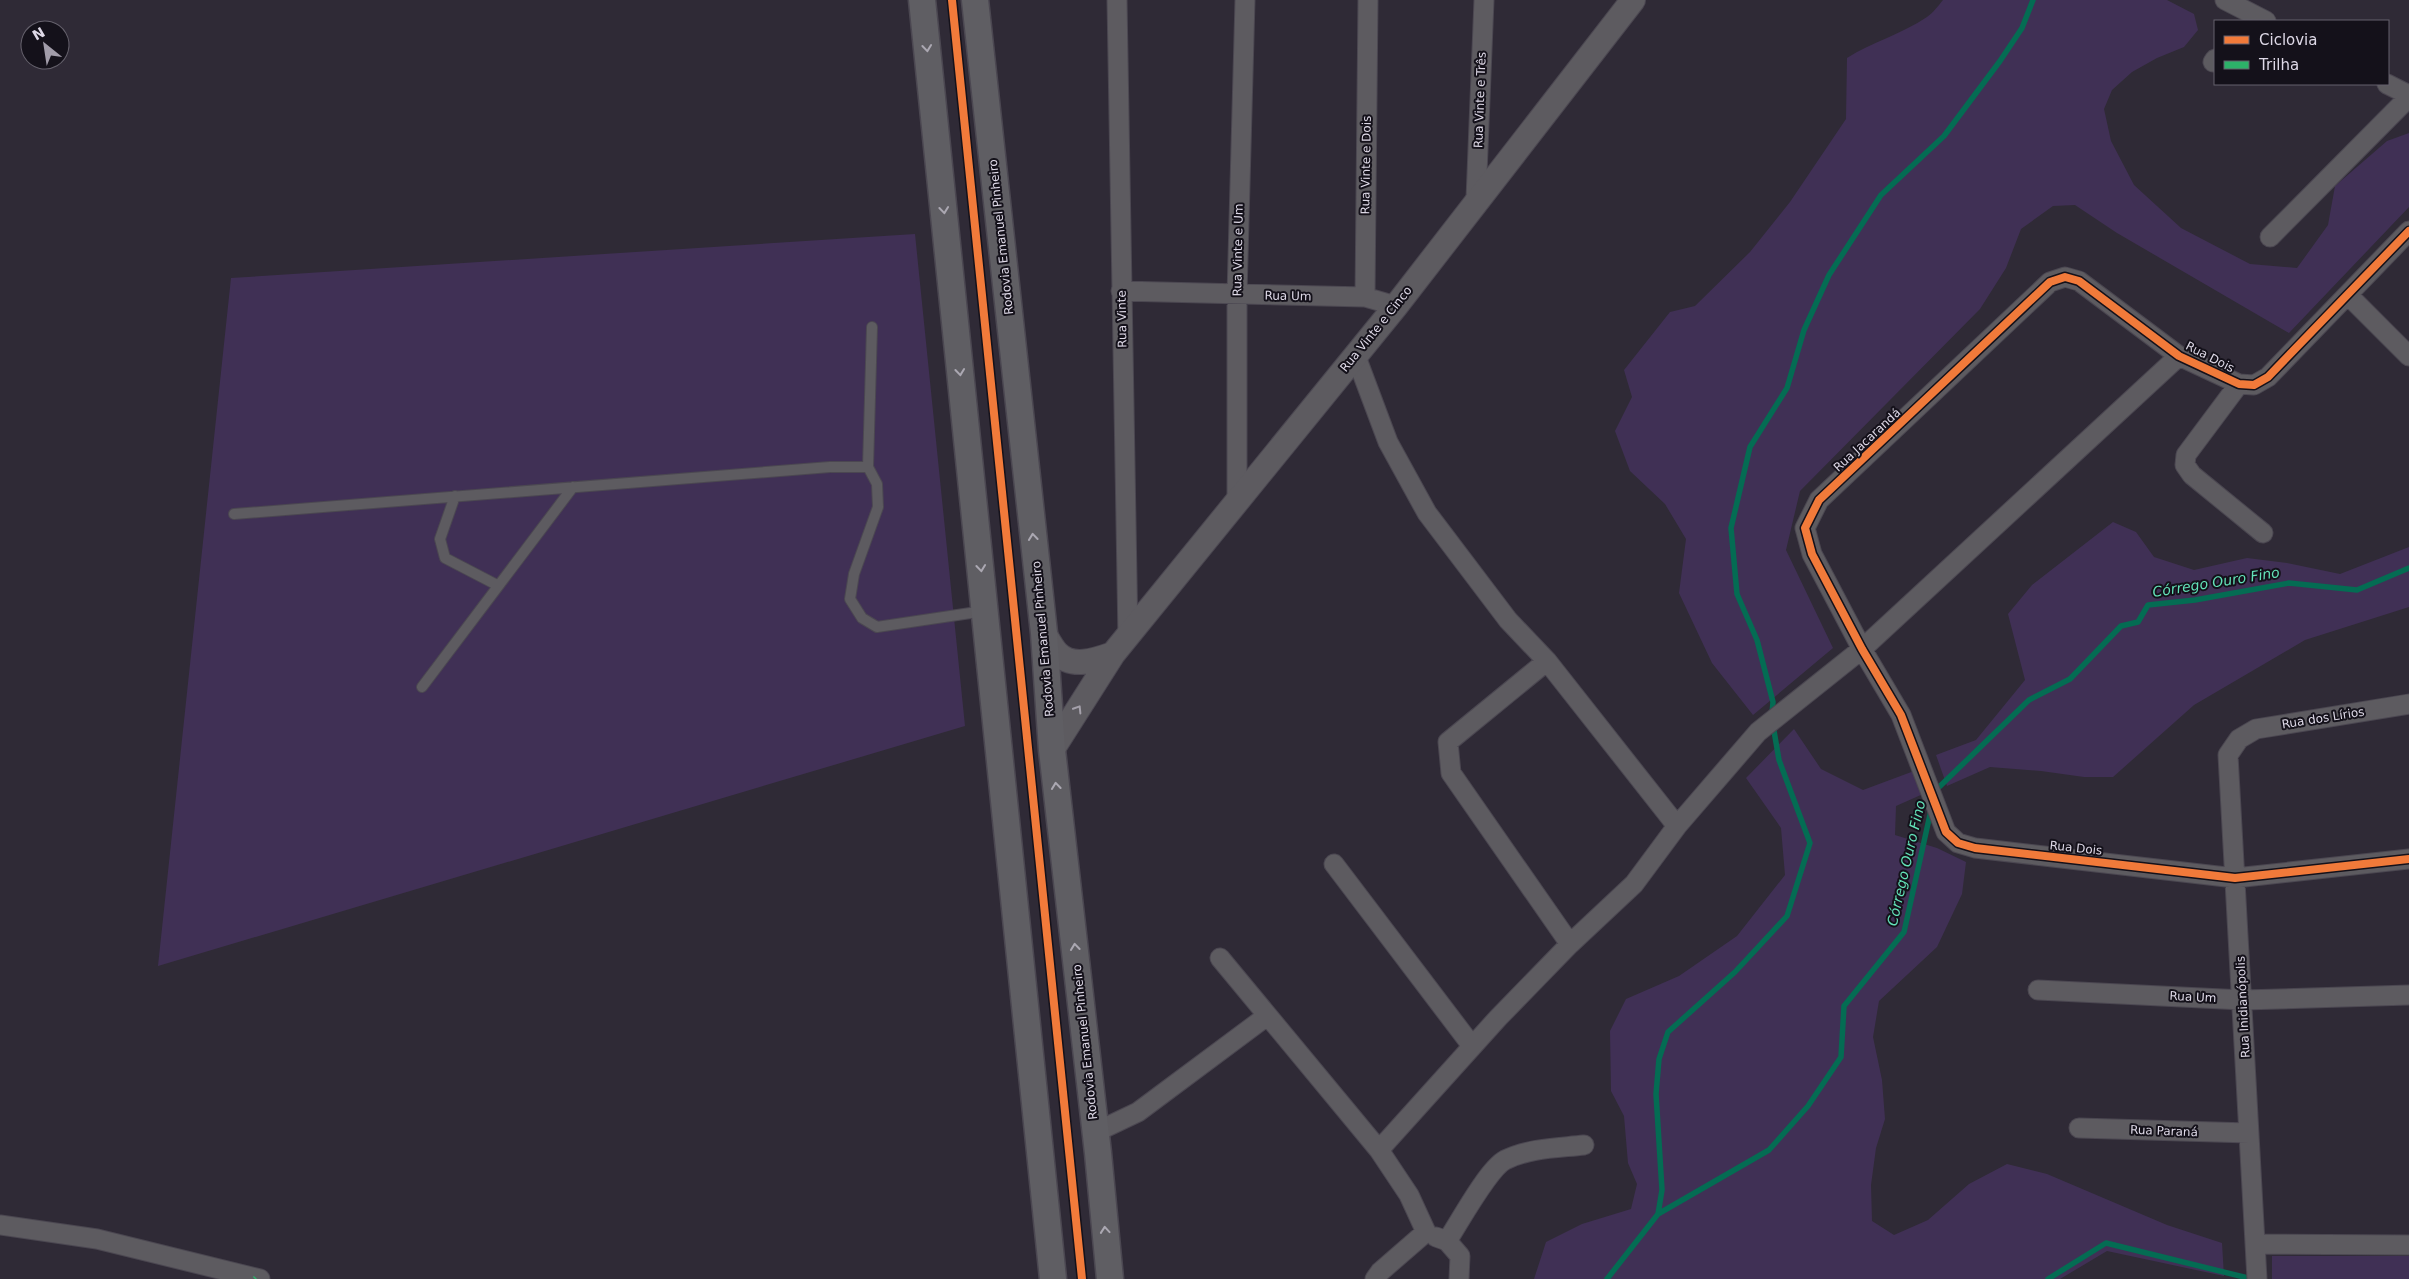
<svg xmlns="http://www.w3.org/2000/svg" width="2409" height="1279" font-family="'DejaVu Sans',sans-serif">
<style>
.green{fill:#403055}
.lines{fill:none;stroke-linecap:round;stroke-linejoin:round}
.stream{stroke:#046c53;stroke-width:5.5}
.service-casing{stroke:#4b4751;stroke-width:12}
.minor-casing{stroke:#4b4751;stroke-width:21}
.tertiary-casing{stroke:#4b4751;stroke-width:26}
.secondary-casing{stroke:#4b4751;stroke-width:29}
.service{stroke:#5d5b60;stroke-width:10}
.minor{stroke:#5d5b60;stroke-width:19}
.tertiary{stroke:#5d5b60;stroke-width:24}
.secondary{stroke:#5f5e63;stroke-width:26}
.quiet{stroke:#2db169;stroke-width:6;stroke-dasharray:12 6;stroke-linecap:butt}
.cycleway-casing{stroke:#14111a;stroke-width:11}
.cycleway{stroke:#f17a3a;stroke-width:8}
.oneway{stroke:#aba8b2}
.oneway2{stroke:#a4a0aa}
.labels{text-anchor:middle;stroke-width:4;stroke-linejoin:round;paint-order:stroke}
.street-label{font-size:12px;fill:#ded9e7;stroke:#14111a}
.water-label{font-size:14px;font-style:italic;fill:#63e2b8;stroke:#14111a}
</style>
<rect width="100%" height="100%" fill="#2f2a36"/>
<path class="green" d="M1943 0H2167L2194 14 2198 30 2184 47 2157 58 2132 72 2112 90 2104 109 2111 141 2134 185 2181 228 2250 264 2297 268 2328 225 2335 186 2387 141 2409 133V207L2289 333 2117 233 2075 205 2053 206 2021 229 2006 268 1980 309 1800 491 1786 550 1833 648 1753 715 1712 663 1679 593 1686 539 1665 504 1630 471 1615 431 1632 397 1624 370 1670 312 1695 306 1750 252 1790 202 1846 119 1847 58C1872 42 1902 34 1927 17 1933 13 1938 6 1943 0Z
M915 234 965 726 158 966 231 278Z
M2113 522 2136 532 2154 557 2194 570 2247 558 2287 563 2340 574 2409 547V607L2305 640 2194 705 2113 777H2084L2041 771 1990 767 1947 786 1936 755 1976 740 2025 680 2008 614 2032 585Z
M1794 729 1821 769 1863 790 1914 771 1923 794 1896 806 1895 835 1937 848 1966 862 1962 894 1937 947 1879 1001 1873 1037 1882 1080 1885 1119 1876 1148 1871 1185 1872 1221 1894 1235 1928 1220 1969 1184 2007 1164 2047 1174 2167 1225 2222 1243 2224 1276 2107 1251 2060 1279H1534L1546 1242 1582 1224 1631 1209 1637 1184 1628 1163 1624 1116 1611 1091 1610 1031 1626 999 1679 976 1737 936 1785 875 1781 828 1746 778Z
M2272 1256H2409V1279H2272Z"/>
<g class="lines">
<path class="stream" d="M1772 714 1773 702 1757 640 1737 594 1731 528 1750 447 1787 388 1804 330 1829 275 1881 195 1944 136 2000 61 2022 28 2033 0
M1935 794 1936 790 2029 700 2070 679 2121 626 2138 622 2148 605 2195 600 2289 583 2357 590 2409 568
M1658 1214 1662 1190 1656 1094 1659 1059 1668 1032 1735 972 1787 916 1810 843 1779 760 1773 725
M1607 1279 1658 1214 1769 1150 1808 1106 1841 1057 1844 1006 1904 932 1931 810
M2048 1279 2106 1243 2252 1279"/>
<g class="service-casing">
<path id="service" d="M868 467 872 327
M455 496 440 539 445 558 497 585
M234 514 830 467H868L877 484 878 507 854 574 850 599 862 618 877 627 984 611
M422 687 573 487"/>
</g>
<g class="minor-casing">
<path id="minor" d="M1117 0 1128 638
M1368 0 1365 297 1396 306
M2225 0 2266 21
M2213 62 2215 59
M2387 84 2409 95
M1476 199 1484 0
M2409 231 2268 377 2254 385 2239 384 2179 356 2079 281 2065 277 2050 282 1819 500 1805 528 1812 554 1862 649 1901 715 1946 832 1958 843 1975 848 2235 878 2409 859
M2270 237 2409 97
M1121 291 1365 297
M2348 295 2409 356
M1355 354 1388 442 1427 513 1508 620 1547 661 1677 826
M2239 384 2186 455 2185 465 2192 475 2263 533
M1237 499V295L1245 0
M1547 661 1448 742 1451 773 1570 944
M1334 864 1472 1046
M1220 958 1379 1150 1409 1195 1426 1232
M2038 990 2243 1000 2409 995
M2079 1128 2249 1133
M1096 1132 1138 1112 1267 1016
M1379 1150 1498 1018 1570 944 1634 884 1677 826 1758 732 1862 649 2179 356
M0 1225 97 1239 260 1279
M1436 1237 1447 1241 1460 1256 1459 1279
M1447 1241C1459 1223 1488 1169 1505 1160 1529 1148 1558 1148 1584 1145
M2255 1244 2409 1245
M1375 1279 1380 1272 1426 1232
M2257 1279 2228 755 2239 739 2256 729 2409 704"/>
</g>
<g class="tertiary-casing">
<path id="tertiary" d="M1044 633C1048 640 1052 648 1057 653 1072 669 1096 660 1113 654
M1052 750 1113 654 1396 306 1633 0"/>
</g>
<g class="secondary-casing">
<path id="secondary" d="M922 0 1053 1279
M975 0 1044 633 1052 750 1098 1153 1110 1279"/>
</g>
<use href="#service" class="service"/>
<use href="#minor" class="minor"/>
<use href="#tertiary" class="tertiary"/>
<use href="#secondary" class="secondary"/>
<path class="quiet" d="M255 1279 256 1278"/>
<g class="cycleway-casing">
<path id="cycleway" d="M952 0 1082 1279
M2409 231 2268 377 2254 385 2239 384 2179 356 2079 281 2065 277 2050 282 1819 500 1805 528 1812 554 1862 649 1901 715 1946 832 1958 843 1975 848 2235 878 2409 859"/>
</g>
<use href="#cycleway" class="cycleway"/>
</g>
<defs><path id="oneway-chevron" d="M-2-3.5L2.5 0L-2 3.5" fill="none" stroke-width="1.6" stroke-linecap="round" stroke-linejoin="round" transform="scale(1.25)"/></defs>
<g class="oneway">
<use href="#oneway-chevron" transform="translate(927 48) rotate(84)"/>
<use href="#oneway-chevron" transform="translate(944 210) rotate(84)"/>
<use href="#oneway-chevron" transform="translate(960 372) rotate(84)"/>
<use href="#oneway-chevron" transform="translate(1033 537) rotate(-96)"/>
<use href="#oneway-chevron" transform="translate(981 568) rotate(84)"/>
<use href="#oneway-chevron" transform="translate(1056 786) rotate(-96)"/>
<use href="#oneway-chevron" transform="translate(1075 947) rotate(-96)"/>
<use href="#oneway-chevron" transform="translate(1105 1230) rotate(-95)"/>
</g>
<use class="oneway2" href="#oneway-chevron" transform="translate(1078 709) rotate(-58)"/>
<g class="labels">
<g class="street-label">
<text transform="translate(1480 100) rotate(-88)" y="4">Rua Vinte e Três</text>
<text transform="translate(1366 165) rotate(-89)" y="4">Rua Vinte e Dois</text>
<text transform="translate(1001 237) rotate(-96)" y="4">Rodovia Emanuel Pinheiro</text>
<text transform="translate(1238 250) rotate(-89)" y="4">Rua Vinte e Um</text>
<text transform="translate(1288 296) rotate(1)" y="4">Rua Um</text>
<text transform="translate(1122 319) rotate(-91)" y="4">Rua Vinte</text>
<text transform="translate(1376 329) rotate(-51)" y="4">Rua Vinte e Cinco</text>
<text transform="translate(2210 357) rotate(27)" y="4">Rua Dois</text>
<text transform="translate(1867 440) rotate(-43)" y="4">Rua Jacarandá</text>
<text transform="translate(1043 639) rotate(-95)" y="4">Rodovia Emanuel Pinheiro</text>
<text transform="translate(2323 718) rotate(-9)" y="4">Rua dos Lírios</text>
<text transform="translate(2076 848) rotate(6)" y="4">Rua Dois</text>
<text transform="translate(2193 997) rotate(3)" y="4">Rua Um</text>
<text transform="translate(2243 1007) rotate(-93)" y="4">Rua Inidianópolis</text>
<text transform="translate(1085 1042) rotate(-96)" y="4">Rodovia Emanuel Pinheiro</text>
<text transform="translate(2164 1131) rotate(2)" y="4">Rua Paraná</text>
</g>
<g class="water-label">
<text transform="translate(2216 582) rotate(-9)" y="5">Córrego Ouro Fino</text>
<text transform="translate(1906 863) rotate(-77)" y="5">Córrego Ouro Fino</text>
</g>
</g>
<rect x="2214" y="20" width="175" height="65" fill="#14111a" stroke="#65616c"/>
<rect x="2224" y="36" width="25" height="8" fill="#f17a3a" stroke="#65616c"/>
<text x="2259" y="45" font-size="15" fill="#ded9e7">Ciclovia</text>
<rect x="2224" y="61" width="25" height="8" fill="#2db169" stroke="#65616c"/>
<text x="2259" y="70" font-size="15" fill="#ded9e7">Trilha</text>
<g transform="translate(45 45) rotate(330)"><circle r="24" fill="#14111a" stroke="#65616c"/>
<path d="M0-4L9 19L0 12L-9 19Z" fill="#a19ca9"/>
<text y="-8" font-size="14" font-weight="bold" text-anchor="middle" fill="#ded9e7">N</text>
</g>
</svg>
